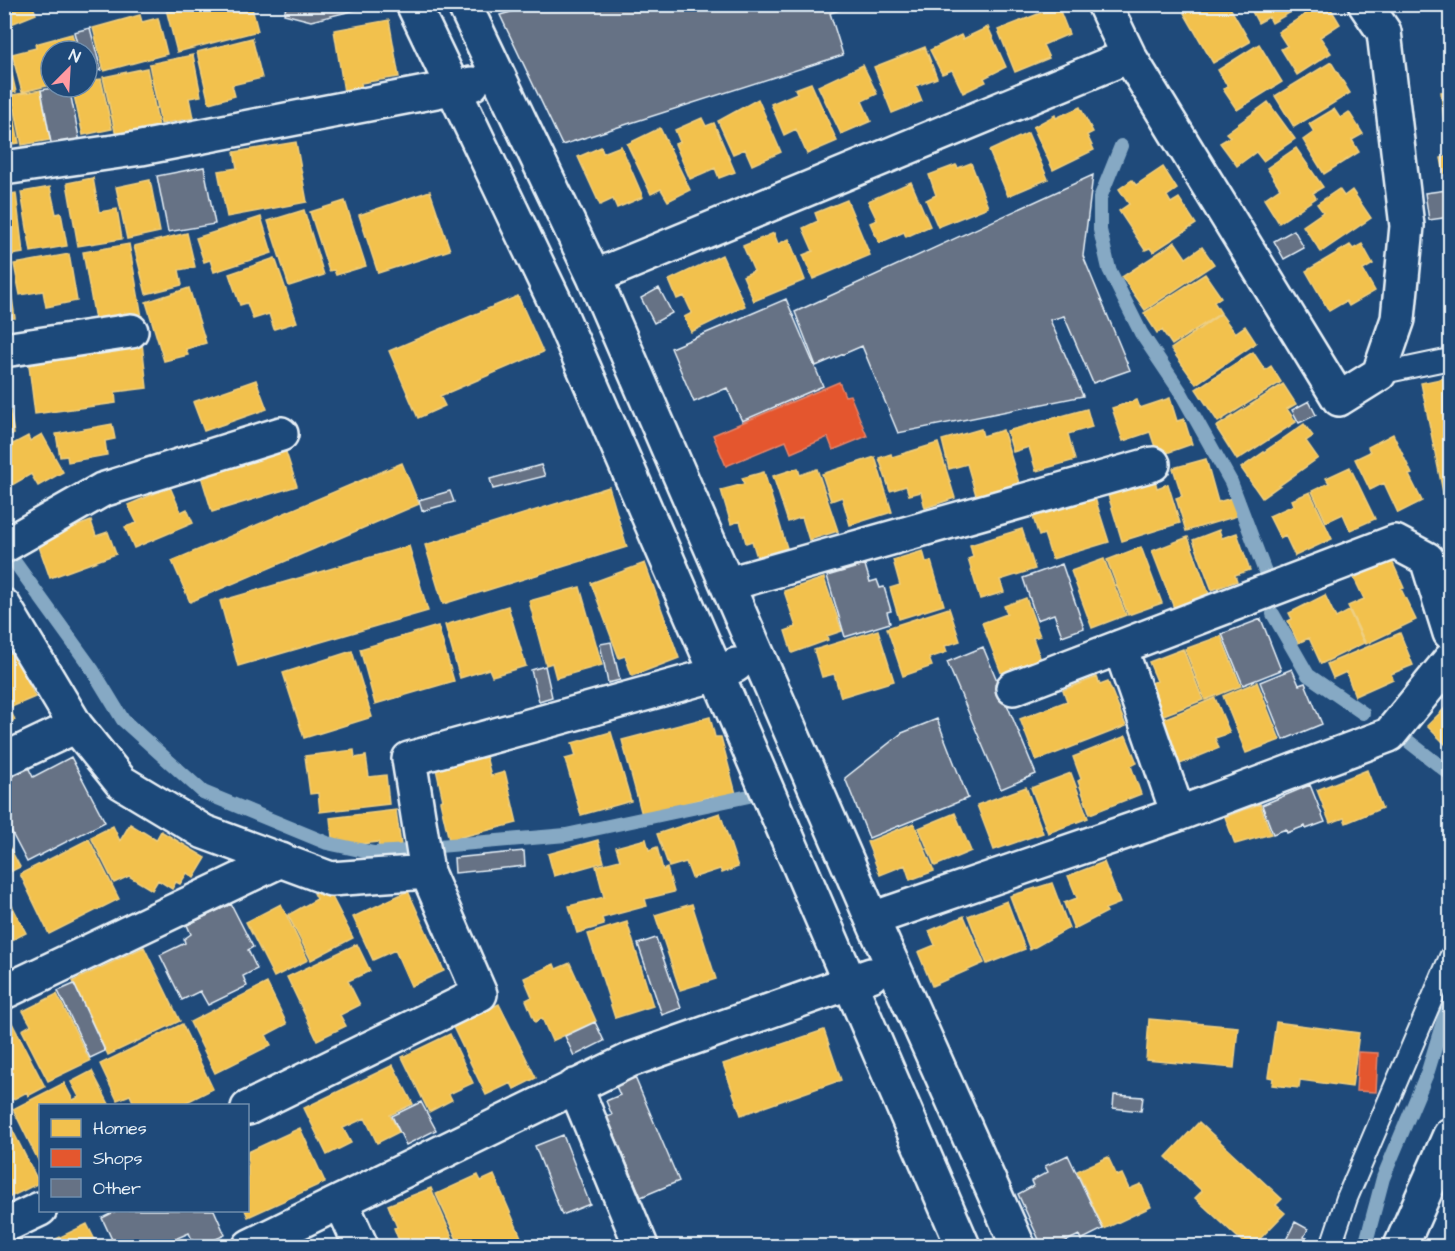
<svg xmlns="http://www.w3.org/2000/svg" width="1455" height="1251" font-family="'Architects Daughter',sans-serif">
<style>
.homes{fill:#f2c14e;stroke:#efcf81;stroke-width:1.5}
.shops{fill:#e4572e;stroke:#e5856b;stroke-width:1.5}
.lines{fill:none;stroke-linecap:round;stroke-linejoin:round}
.stream{stroke:#86a9c4;stroke-width:14}
.building{fill:#667285;stroke:#e8f1f8;stroke-width:1.5}
.service-casing{stroke:#e8f1f8;stroke-width:24}
.minor-casing{stroke:#e8f1f8;stroke-width:38}
.service{stroke:#1f4a7a;stroke-width:20}
.minor{stroke:#1f4a7a;stroke-width:33}
</style>
<rect width="100%" height="100%" fill="#1f4a7a"/>
<filter id="ink" filterUnits="userSpaceOnUse"><feTurbulence type="fractalNoise" baseFrequency=".0167" numOctaves="2"/><feDisplacementMap in="SourceGraphic" scale="12" xChannelSelector="R" yChannelSelector="G"/><feConvolveMatrix kernelMatrix="1 2 1 2 8 2 1 2 1" color-interpolation-filters="sRGB"/></filter>
<g filter="url(#ink)">
<path class="homes" d="M4 4H32L36 14 4 27Z
M182 4H222L224 11 251 4 258 31 177 52 166 9Z
M1200 4H1228L1250 42 1213 63 1184 13Z
M1248 4H1305L1272 23 1269 17 1258 23Z
M1321 4H1328L1340 24 1320 37 1331 53 1297 75 1281 49 1287 46 1278 32Z
M1058 6 1069 34 1043 45 1049 58 1015 72 998 30Z
M140 15 142 22 158 18 167 54 104 71 93 28Z
M389 20 399 77 361 83 362 89 344 92 334 30Z
M1450 26V64L1444 27Z
M988 27 1006 67 984 78 986 82 963 93 952 70 942 74 930 50 961 35 963 39Z
M72 34 77 51H51V85L22 92 12 54 36 48 35 44Z
M252 38 262 78 232 85 235 96 209 103 197 52Z
M1259 44 1282 82 1237 110 1223 89 1228 87 1218 70Z
M925 47 937 78 916 86 922 101 892 113 874 67Z
M193 55 201 96 189 98 193 118 161 124 149 64Z
M1331 62 1350 93 1294 127 1275 96Z
M863 65 877 94 862 101 871 121 841 134 818 86Z
M10 66 16 92 4 95V67Z
M147 68 159 127 116 136 103 77Z
M101 79 112 129 83 135 72 87H87V81Z
M811 83 837 141 807 154 796 129 784 135 771 104 797 93 795 89Z
M41 90 50 140 22 145 12 95Z
M1450 91V120L1444 121 1441 92Z
M10 97 19 143 4 145V98Z
M758 99 781 152 752 165 745 149 733 154 718 121Z
M1268 102 1295 139 1263 161 1256 152 1237 166 1220 143 1230 137 1226 133Z
M1080 107 1093 132 1087 135 1094 150 1053 170 1033 127 1055 115 1056 118Z
M1334 109 1340 118 1349 112 1363 134 1352 140 1359 152 1324 174 1303 140 1314 132 1309 124Z
M702 118 706 126 714 123 735 172 719 178 715 168 690 179 675 144 680 142 675 130Z
M660 128 690 190 668 201 661 189 651 194 627 144Z
M1028 133 1048 179 1008 196 989 151Z
M296 142 307 202 227 217 218 171 237 168 234 152Z
M621 146 643 197 617 208 613 199 600 205 578 157 601 147 603 153Z
M1296 148 1323 187 1313 193 1316 198 1279 223 1264 199 1280 188 1267 168Z
M1450 156V181L1446 182 1441 158Z
M971 163 988 207 938 227 926 200 936 195 929 175 956 165 958 168Z
M1163 167 1177 189 1167 196 1171 203 1179 198 1196 224 1153 252 1150 248 1145 250 1119 211 1129 204 1119 189 1132 180 1136 185Z
M93 178 99 212 117 209 122 239 78 246 67 183Z
M150 180 160 232 127 239 116 187Z
M911 182 930 226 906 237 904 232 879 243 870 223 877 220 868 201Z
M50 187 56 214 61 213 67 246 31 252 21 192Z
M1339 189 1344 196 1352 190 1371 218 1321 252 1303 226 1323 212 1317 204Z
M430 191 450 250 378 273 359 215Z
M16 193 23 253 4 256V195Z
M847 200 870 255 813 279 803 255 813 251 803 228 818 221 815 213Z
M345 201 366 266 336 275 334 270 329 271 310 212Z
M304 210 324 275 289 286 268 221Z
M261 217 272 253 214 272 210 260 204 262 196 238Z
M187 233 195 267 179 270 182 285 146 294 134 246Z
M774 233 778 244 789 239 805 280 754 301 743 276 754 271 743 246Z
M1175 242 1186 258 1202 247 1214 264 1145 310 1122 277Z
M129 244 142 317 96 325 83 252Z
M1362 244 1373 264 1363 270 1375 291 1349 306 1346 301 1329 311 1306 271 1350 245 1353 249Z
M69 254 77 301 46 307 43 291 20 295 14 264Z
M722 255 745 306 691 332 684 317 692 313 684 296 677 299 669 280Z
M275 258 297 322 274 329 269 314 253 319 247 303 240 305 229 274Z
M7 264 15 318 4 319V265Z
M1205 274 1221 297 1214 302 1221 313 1172 345 1162 330 1157 333 1144 313Z
M189 288 206 343 186 349 188 355 164 361 146 302Z
M518 296 543 352 440 396 445 406 418 418 389 351Z
M1221 314 1235 333 1245 326 1256 343 1196 384 1171 349Z
M142 343 147 388 115 392 116 403 35 414 28 358Z
M1253 352 1265 370 1271 366 1281 382 1218 422 1196 389Z
M4 373 14 434 4 435Z
M1450 377V522H1449L1421 383Z
M256 380 267 409 204 431 193 402Z
M1283 384 1296 404 1287 409 1296 422 1237 460 1216 427Z
M1170 398 1177 421 1184 419 1192 444 1158 456 1150 432 1123 441 1112 408 1137 400 1140 408Z
M1087 409 1092 427 1068 434 1075 460 1036 471 1029 447 1013 452 1007 431Z
M112 424 115 439 105 441 107 455 68 462 67 456 60 457 56 434Z
M1304 424 1313 436 1306 441 1318 458 1262 498 1241 468Z
M981 429 983 436 1003 430 1019 483 976 495 967 464 949 469 942 440Z
M42 434 63 472 38 486 31 474 12 485 4 473V442L10 439 13 444 28 436 30 441Z
M1393 434 1412 474 1409 475 1422 501 1398 513 1384 483 1370 490 1355 459 1370 452 1368 447Z
M938 443 955 498 925 508 921 492 909 495 906 486 890 491 879 458 891 454 892 457Z
M285 449 297 486 212 512 201 476Z
M875 457 892 512 850 525 842 497 831 501 822 474Z
M1206 459 1218 502 1232 498 1237 516 1186 531 1176 498 1182 496 1173 468Z
M402 463 419 504 190 602 172 561Z
M1350 467 1375 519 1350 530 1343 514 1326 522 1312 491 1329 483 1326 478Z
M798 468 800 475 817 469 838 531 809 540 802 517 788 522 773 476Z
M764 472 787 548 757 557 752 541 746 543 740 521 731 524 721 490 744 484 742 478Z
M1155 480 1157 488 1168 484 1180 523 1122 541 1108 495Z
M170 487 181 512 187 509 193 523 134 548 125 527 137 523 128 505Z
M609 487 627 547 443 604 425 545Z
M1310 492 1332 539 1295 556 1285 535 1280 538 1269 516 1294 505 1292 500Z
M1094 495 1109 542 1052 559 1044 534 1039 536 1032 514Z
M91 521 96 536 108 532 116 554 50 578 37 541Z
M1022 529 1035 569 1000 580 1004 592 980 599 968 559 973 557 970 545Z
M1219 530 1222 538 1237 533 1250 570 1235 575 1237 581 1212 590 1193 540Z
M1188 537 1209 594 1174 608 1152 551Z
M409 546 428 611 238 666 220 601Z
M1141 547 1162 603 1128 615 1107 560Z
M923 551 926 562 931 561 944 605 899 619 890 588 900 585 893 560Z
M1104 559 1126 615 1092 628 1071 571Z
M1391 559 1404 588 1401 589 1416 620 1366 644 1348 606 1364 599 1354 578Z
M645 563 679 658 632 676 625 656 619 658 591 583Z
M824 578 842 631 827 636 828 640 792 653 785 631 796 627 784 591Z
M580 587 602 665 556 678 552 663 546 665 529 601Z
M1325 595 1336 618 1349 611 1364 643 1321 664 1309 638 1298 643 1288 621 1292 619 1289 613Z
M1026 598 1040 636 1033 638 1041 660 1002 675 982 623 1007 614 1004 606Z
M508 606 526 666 492 676 489 669 460 678 445 625Z
M949 608 960 641 945 646 947 652 929 658 932 666 903 676 887 628Z
M438 626 454 681 375 704 360 649Z
M878 630 894 681 841 697 834 674 822 677 814 650Z
M1400 633 1413 665 1391 674 1393 679 1355 696 1346 672 1333 678 1327 664Z
M1221 636 1241 686 1205 700 1185 649Z
M10 644 35 697 9 708 15 720 4 725V646Z
M1183 649 1203 700 1161 716 1148 684 1157 681 1149 662Z
M352 651 372 717 304 738 283 673Z
M1097 677 1100 685 1108 682 1126 726 1036 761 1020 719 1067 701 1063 690Z
M1257 682 1280 740 1246 753 1223 696Z
M1215 698 1230 733 1215 738 1219 748 1180 764 1163 719Z
M1450 703V749L1427 726Z
M710 717 715 737H721L736 794 714 799 713 796 642 815 622 740Z
M611 732 631 801 581 815 565 759 576 756 572 743Z
M1126 736 1137 763 1131 766 1141 794 1090 814 1078 781 1081 779 1073 757Z
M484 748 491 776 505 772 517 823 449 840 440 801 443 800 434 760Z
M354 750 355 758 366 756 369 777 386 775 389 804 320 812 318 793 310 794 305 756Z
M1367 770 1382 808 1346 823 1344 818 1330 823 1317 790Z
M1071 773 1088 818 1048 833 1031 788Z
M1026 787 1043 833 994 850 977 805Z
M1260 804 1271 834 1235 844 1225 817Z
M396 810 401 845 379 848 378 842 333 847 330 818Z
M720 813 738 867 722 873 720 869 692 878 686 862 669 867 657 834Z
M955 813 971 851 935 866 919 828Z
M914 823 934 871 910 880 905 865 880 875 867 842Z
M130 824 156 840 161 831 206 858 194 878 187 873 180 884 176 882 172 889 158 880 152 890 129 876 114 883 91 837 113 826 120 841Z
M4 837 20 867 4 875Z
M89 839 119 899 49 934 20 874Z
M646 839 649 850 657 847 663 870 667 868 674 892 645 899 647 906 602 918 604 925 577 933 569 906 604 897 596 866 620 860 616 847Z
M598 840 604 862 554 876 548 854Z
M1104 862 1120 903 1105 909 1107 912 1074 929 1064 903 1077 898 1068 876Z
M1052 883 1069 928 1030 950 1010 896Z
M327 887 353 938 311 960 288 915 317 899 314 893Z
M4 890 26 933 4 944Z
M408 891 444 971 411 986 395 950 373 960 353 917Z
M1007 901 1025 949 987 964 968 916Z
M281 904 308 960 274 977 246 922Z
M692 904 716 979 680 990 655 915Z
M964 916 984 963 932 986 918 952 935 945 929 931Z
M627 922 653 1006 615 1018 588 934Z
M357 944 370 971 348 981 360 1005 340 1015 346 1026 317 1040 287 977Z
M144 947 180 1021 108 1055 73 981Z
M570 963 596 1021 552 1041 542 1018 535 1022 526 1000 532 997 524 978 554 964 556 969Z
M267 983 287 1024 266 1035 271 1045 215 1073 190 1022Z
M57 994 90 1061 48 1081 22 1030 31 1025 23 1011Z
M499 1004 536 1078 514 1089 511 1083 486 1095 453 1027Z
M10 1019 45 1087 28 1096 27 1092 6 1103 4 1021Z
M1149 1019 1238 1027 1234 1068 1146 1060Z
M1276 1022 1359 1033 1352 1087 1300 1080 1299 1088 1272 1085 1273 1078 1268 1077Z
M182 1024 213 1089 179 1106H135L130 1095 117 1100 100 1064Z
M824 1030 841 1080 741 1115 723 1064Z
M450 1034 473 1083 449 1094 452 1100 429 1112 402 1057Z
M393 1065 413 1104 390 1115 399 1132 377 1143 365 1118 343 1128 351 1143 327 1155 304 1108Z
M92 1071 110 1106H40V1164L13 1109 64 1083 73 1100 79 1097 71 1082Z
M4 1113 39 1183 4 1200Z
M1199 1122 1282 1199 1276 1205 1285 1213 1253 1246H1247L1195 1198 1202 1191 1166 1157Z
M300 1128 325 1182 248 1217 245 1210H248V1152Z
M1108 1157 1117 1176 1122 1174 1129 1189 1141 1184 1151 1207 1104 1229 1077 1171Z
M478 1175 481 1181 494 1175 521 1237 500 1246H460L436 1194Z
M431 1188 456 1246H401L394 1228 397 1227 388 1205Z
M87 1224 98 1246H57L54 1240Z"/>
<path class="shops" d="M839 382 845 396 850 395 867 436 833 450 828 437 791 453 786 441 726 466 713 435Z
M1358 1052 1378 1053 1376 1092 1356 1091Z"/>
<g class="lines">
<path class="stream" d="M1121 146 1100 198V230L1109 269 1141 333 1180 391 1231 482 1267 577
M14 561 92 669 123 720 203 792 327 843 374 853 409 851
M1273 614 1308 675 1363 713
M1408 741 1450 774
M439 846 566 835 749 796
M1365 1246 1383 1178 1428 1071 1450 999"/>
</g>
<path class="building" d="M287 4H380L311 21 284 14Z
M520 4H848L849 7 830 13 843 55 562 145 500 15 521 9Z
M90 28 101 70 87 73V51H79L74 32Z
M58 87H69L80 142 52 148 41 90Z
M204 167 215 224 168 232 157 176Z
M1093 175 1083 256 1130 370 1093 383 1064 316 1050 320 1083 396 898 433 862 346 816 366 795 312Z
M1447 190 1450 217 1429 220 1425 193Z
M1294 230 1304 248 1284 259 1274 241Z
M659 288 672 313 654 323 641 298Z
M786 299 823 386 742 421 727 388 694 402 671 348Z
M1309 401 1316 415 1299 423 1292 410Z
M541 465 545 476 493 489 490 479Z
M450 491 454 502 422 511 419 500Z
M1062 564 1084 628 1062 636 1054 614 1037 620 1023 578Z
M865 565 870 582 877 580 880 588 884 587 891 611 887 612 890 623 845 637 827 576Z
M1261 619 1281 670 1243 685 1222 634Z
M611 642 620 680 608 683 600 644Z
M983 647 1036 774 1001 789 947 662Z
M545 666 552 697 539 701 531 670Z
M1292 669 1299 685 1305 683 1322 724 1283 740 1260 682Z
M937 719 968 798 869 838 845 778 902 733Z
M71 757 105 822 27 862 4 818V779L28 767 33 777Z
M1310 785 1325 822 1306 829 1305 826 1287 833 1286 829 1273 834 1262 805Z
M524 851 525 866 455 873 454 858Z
M231 904 253 947 248 950 257 969 243 976 247 986 208 1005 200 991 182 1000 160 955 185 943 184 939 191 934 187 925Z
M656 938 681 1008 662 1015 638 944Z
M74 984 105 1051 90 1058 58 991Z
M595 1022 604 1041 574 1056 565 1036Z
M634 1075 679 1181 641 1197 607 1117 612 1115 606 1101 620 1095 615 1084Z
M1114 1095 1143 1097 1141 1111 1113 1108Z
M421 1102 436 1130 406 1145 392 1116Z
M563 1135 590 1204 562 1215 535 1146Z
M1068 1155 1103 1229 1081 1240 1079 1235 1056 1246H1042L1018 1194 1033 1186 1031 1181 1048 1172 1045 1166Z
M118 1210H214L225 1235 201 1246H195L189 1233 159 1246H115L102 1218Z
M1295 1222 1308 1229 1304 1237 1314 1241 1312 1246H1283Z"/>
<g class="lines">
<g class="service-casing">
<path id="service" d="M1379 374 1450 359
M1331 1246 1347 1198 1450 957"/>
</g>
<g class="minor-casing">
<path id="minor" d="M413 4 557 306 717 674 963 1246
M464 4 594 277 872 919 1018 1246
M1104 4 1129 56 1339 399 1379 374 1398 319 1407 226 1384 32 1365 4
M4 168 141 148 472 84
M594 277 1129 56
M4 350 131 331
M4 546 102 490 281 434
M728 584 1153 464
M4 606 76 726 121 782 204 832 331 879 427 872
M1120 647 1178 814
M1013 688 1395 542 1427 559 1450 633
M4 760 76 726
M872 919 1178 814 1389 735 1450 660
M4 992 281 860
M575 1086 641 1246
M248 1108 480 994 427 872 409 759 717 674 736 665
M341 1202 361 1246
M4 1226 40 1209
M250 1246 630 1060 871 975
M1401 1246 1450 1135"/>
</g>
<use href="#service" class="service"/>
<use href="#minor" class="minor"/>
</g>
</g>
<rect width="1455" height="1251" fill="none" stroke="#1f4a7a" stroke-width="24"/>
<rect x="12" y="12" width="1431" height="1227" fill="none" stroke="#e8f1f8" stroke-width="2" filter="url(#ink)"/>
<rect x="39" y="1104" width="210" height="108" fill="#1f4a7a" stroke="#6f8dac" stroke-width="1.5"/>
<rect x="51" y="1119" width="30" height="18" fill="#f2c14e" stroke="#6f8dac" stroke-width="1.5"/>
<text x="93" y="1134" font-size="18" fill="#e8f1f8">Homes</text>
<rect x="51" y="1149" width="30" height="18" fill="#e4572e" stroke="#6f8dac" stroke-width="1.5"/>
<text x="93" y="1164" font-size="18" fill="#e8f1f8">Shops</text>
<rect x="51" y="1179" width="30" height="18" fill="#667285" stroke="#6f8dac" stroke-width="1.5"/>
<text x="93" y="1194" font-size="18" fill="#e8f1f8">Other</text>
<g transform="translate(69 69) rotate(24)"><circle r="28" fill="#1f4a7a" stroke="#6f8dac" stroke-width="1.5"/>
<path d="M0-4.5L10 22L0 15L-10 22Z" fill="#ff9aa2"/>
<text y="-9" font-size="16" font-weight="bold" text-anchor="middle" fill="#e8f1f8">N</text>
</g>
</svg>
